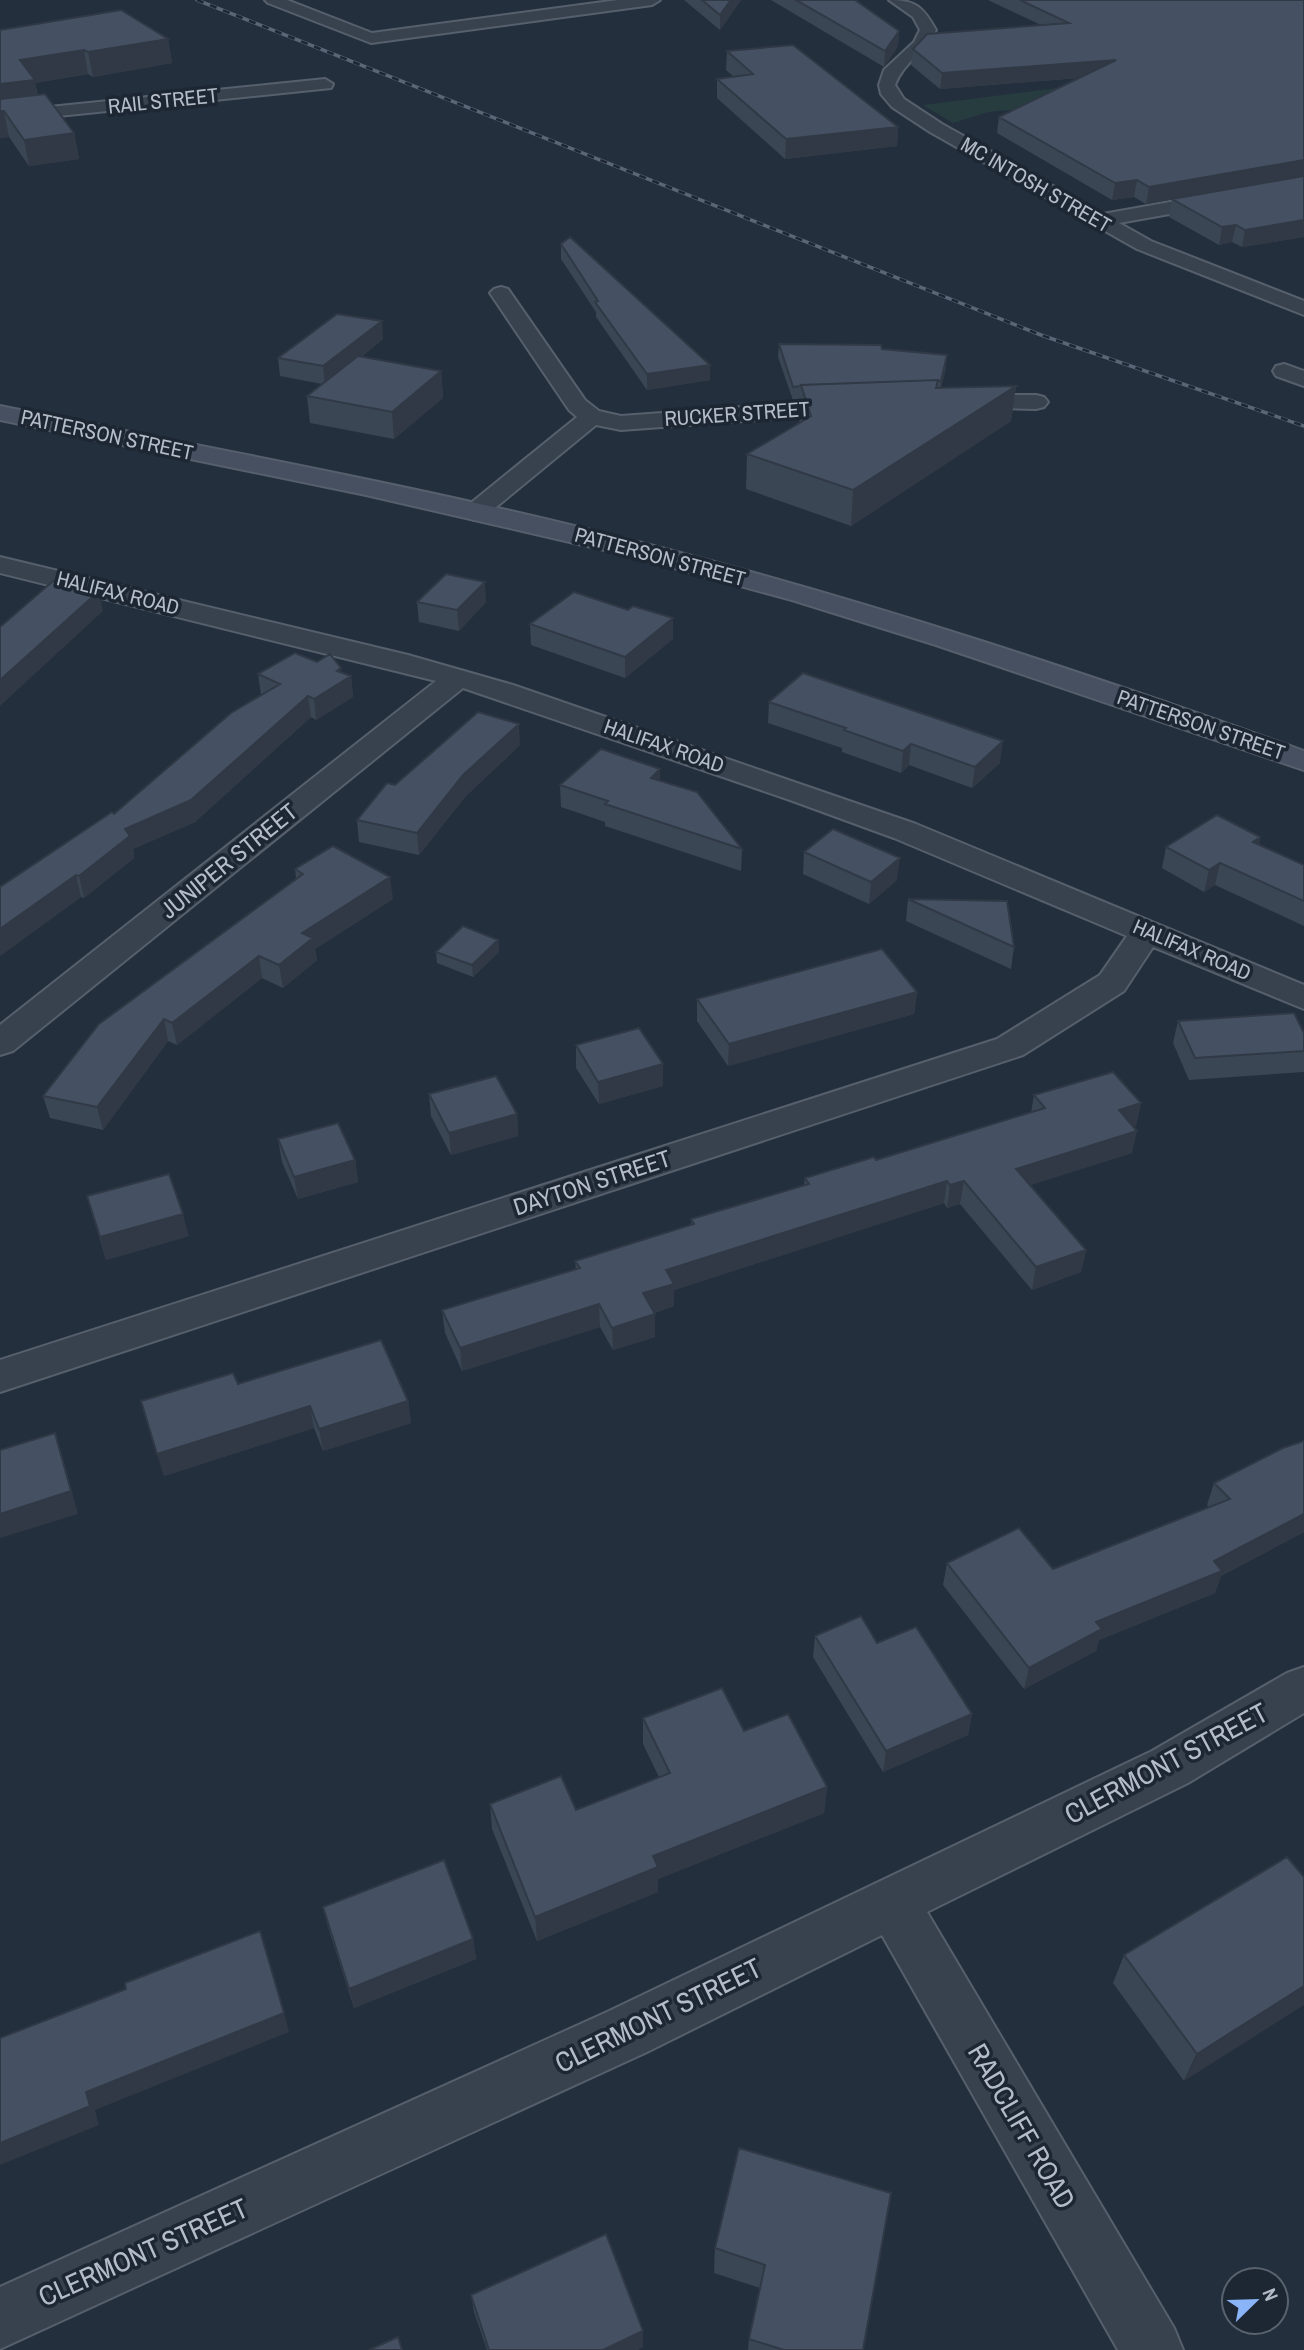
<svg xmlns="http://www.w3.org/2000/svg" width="1304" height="2350" font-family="'Archivo Narrow',sans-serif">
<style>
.green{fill:#263c3f}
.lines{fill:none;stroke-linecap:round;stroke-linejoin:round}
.street-casing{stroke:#565f6c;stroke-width:4}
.secondary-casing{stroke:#565f6c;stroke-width:4}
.street{fill:#38414e;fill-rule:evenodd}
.secondary{fill:#465061;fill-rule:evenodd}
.rail-casing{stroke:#5a6575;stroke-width:3.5}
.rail{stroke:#1d2633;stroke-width:2.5;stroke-dasharray:7;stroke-linecap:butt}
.wall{fill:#3b4654}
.shaded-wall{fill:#303945}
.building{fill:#455162;stroke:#303945;stroke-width:2}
.labels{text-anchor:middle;stroke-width:7;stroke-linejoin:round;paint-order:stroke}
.far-street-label{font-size:21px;fill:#b4bcc9;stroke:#1d2633}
.street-label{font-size:24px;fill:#b4bcc9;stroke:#1d2633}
.near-street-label{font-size:28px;fill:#b4bcc9;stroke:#1d2633}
</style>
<rect width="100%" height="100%" fill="#242f3e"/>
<path class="green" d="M1113 81 1181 94 988 112 953 123 923 105Z"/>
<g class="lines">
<g class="street-casing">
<path id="street" d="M265 0H287L372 33 618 0H660L652 5 371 43 268 3Z
M889 0C916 0 923 7 936 30 925 52 903 63 895 85L904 99 942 124 1103 214 1304 178V190L1119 223 1151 241 1304 301V315L1137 249 930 132 892 107 881 94 879 85 884 70 914 42 920 30 913 17Z
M325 79 333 84 331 88 0 122V112Z
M501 287 508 289 585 400 599 411 621 416 852 399 860 401 864 406 860 411 852 413 621 430 596 425 484 517 475 520 466 517 462 512 466 507 577 417 569 410 490 293 494 289Z
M1284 364 1304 371V386L1276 376 1273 371 1276 366Z
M961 395H1036L1044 397 1048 402 1044 407 1036 409 953 407 949 402 953 397Z
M0 557 408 655 513 685 916 824 1304 985V1009L1153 947 1124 991 1023 1055 0 1392V1360L997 1039 1100 975 1127 936 894 838 790 800 463 688 13 1051 0 1055V1025L436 681 0 573Z
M1304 1667V1713L1188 1783 927 1912 1174 2328 1183 2350H1118L882 1935 647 2052 0 2349V2287L607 2012 1152 1751 1287 1673Z"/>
</g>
<g class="secondary-casing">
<path id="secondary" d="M0 406C217 450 436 489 650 545 872 602 1089 674 1304 751V770L936 645 792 600 630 556 366 495 0 420Z"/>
</g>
<use href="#street" class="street"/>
<use href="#secondary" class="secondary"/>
<g class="rail-casing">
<path id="rail" d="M197 0 1041 335 1304 426"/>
</g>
<use href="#rail" class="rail"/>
</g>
<path class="wall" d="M684 0H741L720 30Z
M771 0H855L899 31 898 46 884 67Z
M988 0H1304V176L1146 204 1134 197 1112 200 997 133 999 117 1079 78 940 89 911 65 913 49 1041 25Z
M0 30 168 39 172 63 93 77 88 74 35 83 38 95 74 133 79 159 29 166 9 137 0 138Z
M727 51 898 127 897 146 785 159 717 98V79L734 77 726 70Z
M1304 176V237L1242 247 1232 242 1219 245 1169 217 1172 199Z
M561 244 710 380 647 390 596 317V312L561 259Z
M383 339 361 357 441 371 443 398 394 439 310 423 307 396 322 384 280 376 278 358Z
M779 344 882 349 946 368 941 388 1016 386 1011 421 851 526 746 489 747 454 800 423 799 419 800 400H793L778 357Z
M417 602H486L459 631 419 622Z
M530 624 673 639 625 678 531 645Z
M341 672 351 676 353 697 316 720 311 717 195 822 133 849 134 858 84 898 81 897 0 956 114 814 261 695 258 674Z
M769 702 1000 763 972 788 909 765 901 773 842 752V748L768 723Z
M520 745 465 797 419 855 359 842 357 820 395 785Z
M660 769V780L742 849 741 871 605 826V822L561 807 560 785Z
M1260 837 1259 845 1304 865V926L1215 885 1204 892 1162 868 1166 847Z
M804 852 897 880 869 904 803 874Z
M295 869 393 899 315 949 317 960 283 988 262 978 177 1045 168 1041 103 1130 50 1118 43 1096 296 878Z
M908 899 1014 947 1011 969 906 921Z
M498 940 499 952 473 977 437 963 436 952Z
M917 992 914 1014 728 1066 697 1021V999Z
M1178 1021 1304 1033V1072L1189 1080 1173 1043Z
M576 1045 663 1064V1086L599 1104 576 1068Z
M429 1094 517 1114 518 1136 451 1155 431 1116Z
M1034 1095 1141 1103 1136 1126H1133L1132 1153 1030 1185 1086 1250 1081 1272 1032 1290 960 1204 947 1208 944 1203 674 1290V1306L654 1313 655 1314V1337L613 1350 600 1327 462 1371 445 1333 442 1310 576 1270 575 1261 691 1225V1219L804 1185 805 1178 876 1160 1031 1113Z
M278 1139 355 1160 358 1182 298 1199 282 1162Z
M87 1196 189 1236 106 1260Z
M238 1384 408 1401 411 1423 323 1451 314 1428 164 1476 141 1401Z
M1304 1441V1532L1221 1576 1215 1593 1099 1640 1096 1651 1024 1689 943 1585 947 1563 1053 1569 1209 1508 1207 1505 1214 1483Z
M815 1636 877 1643 972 1714 968 1735 883 1772 813 1657Z
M643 1718 744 1731 827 1787 824 1813 658 1879V1892L537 1941 492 1829 490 1804 576 1810 659 1777 643 1744Z
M1287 1857 1184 2081 1113 1983 1124 1955Z
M323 1907 473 1939 476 1959 354 2008 328 1927Z
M739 2148 863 2350H748L749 2339 760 2288 714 2273 715 2248Z
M471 2295 643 2331V2347L637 2350H487L474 2312Z"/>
<path class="shaded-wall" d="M731 0H741L720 30V15Z
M899 31 898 46 884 67 885 51Z
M168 39 172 63 93 77 88 52Z
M84 50 88 74 35 83 40 105 0 110V84L20 60Z
M1116 60 1114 75 940 89 942 73Z
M0 111H4L9 137 0 138Z
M898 127 897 146 785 159 786 139Z
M74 133 79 159 29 166 24 140Z
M1304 160V176L1146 204 1149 187Z
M1137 180 1134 197 1112 200 1115 183Z
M1304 220V237L1242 247 1245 230Z
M1236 225 1232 242 1219 245 1222 227Z
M382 321 383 339 325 384 323 366Z
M947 355 946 368 939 395 941 381Z
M710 365V380L647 390V374Z
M441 371 443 398 394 439 392 412Z
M1016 386 1011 421 851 526 853 490Z
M485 582 486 602 459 631 457 610Z
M99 591 103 611 0 706V680Z
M673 618V639L625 678V657Z
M341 668 342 681 351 676 353 697 316 720 314 699Z
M308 696 311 717 195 822 133 849 134 858 84 898 79 876 125 829Z
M519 724 520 745 465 797 419 855 417 833 463 775Z
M1003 741 1000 763 972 788 975 767Z
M911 744 909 765 901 773 903 751Z
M660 769V791L651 778Z
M1260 837 1255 859 1253 842Z
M900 858 897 880 869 904 871 882Z
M1220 863 1215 885 1204 892 1209 870Z
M76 875 81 897 0 956V929Z
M390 877 393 899 315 949 317 960 283 988 279 965 302 933Z
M498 940 499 952 473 977 472 965Z
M259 956 262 978 177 1045 172 1023Z
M917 992 914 1014 728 1066 729 1044Z
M164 1019 168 1041 103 1130 97 1107Z
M663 1064V1086L599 1104 598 1082Z
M1141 1103 1136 1126 1114 1132 1119 1110Z
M517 1114 518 1136 451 1155 449 1133Z
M1137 1131 1132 1153 1012 1191 1016 1169Z
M355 1160 358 1182 298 1199 294 1177Z
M947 1181 944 1203 674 1290V1306L643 1316V1293L666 1270Z
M964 1181 960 1204 947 1208 950 1185Z
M183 1214 189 1236 106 1260 100 1237Z
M1086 1250 1081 1272 1032 1290 1036 1267Z
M599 1304 600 1327 462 1371 460 1348Z
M655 1314V1337L613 1350 612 1328Z
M408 1401 411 1423 323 1451 319 1429Z
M310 1406 314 1428 164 1476 157 1454Z
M55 1433 62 1455 78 1514 0 1538V1514Z
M1304 1514V1532L1221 1576 1215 1593 1099 1640 1096 1651 1024 1689 1029 1668 1096 1622Z
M972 1714 968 1735 883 1772 886 1751Z
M827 1787 824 1813 658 1879V1892L537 1941 535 1917 653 1856Z
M473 1939 476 1959 354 2008 349 1989Z
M1304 1986V2005L1184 2081 1197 2054Z
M284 2013 289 2032 95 2110 99 2125 0 2165V2143L86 2092Z
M643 2331V2347L637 2350H603Z"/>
<path class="building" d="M702 0H731L720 15Z
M796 0H855L899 31 885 51Z
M1020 0H1304V160L1149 187 1137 180 1115 183 999 117 1116 60 942 73 913 49 927 34 1069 23Z
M121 10 168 39 88 52 84 50 20 60 35 80 0 84V30Z
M793 45 898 127 786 139 717 79 753 74 727 51Z
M45 94 74 133 24 140 4 111H0V99Z
M1304 176V220L1245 230 1236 225 1222 227 1172 199Z
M570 237 710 365 647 374 595 302 598 301 561 244Z
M337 314 382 321 323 366 278 358Z
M779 344 881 345 882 349 947 355 941 381H938V380L801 385V386L793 387Z
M358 356 441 371 392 412 307 396Z
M938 380 936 388 1016 386 853 490 747 454 811 416 801 385Z
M446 574 485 582 457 610 417 602Z
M53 581 99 591 0 680V627Z
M574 592 628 610 633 606 673 618 625 657 530 624Z
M295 653 317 662 330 654 341 668 337 671 351 676 314 699 308 696 191 800 125 829 130 836 79 876 76 875 0 929V887L112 812 114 814 231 713 280 684 258 674Z
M803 673 1003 741 975 767 911 744 903 751 844 730 846 728 769 702Z
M478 712 519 724 463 775 417 833 357 820 387 783 395 785Z
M601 749 660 769 651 778 697 792 742 849 605 804 608 801 560 785Z
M1217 815 1260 837 1253 842 1304 865V901L1220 863 1209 870 1166 847Z
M833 829 900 858 871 882 804 852Z
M333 846 390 877 302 933 313 938 279 965 259 956 172 1023 164 1019 97 1107 43 1096 99 1024 303 874 295 869Z
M908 899 1007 901 1014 947Z
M463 926 498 940 472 965 436 952Z
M882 949 917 992 729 1044 697 999Z
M1294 1013 1304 1033V1051L1195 1058 1178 1021Z
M639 1028 663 1064 598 1082 576 1045Z
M1113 1072 1141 1103 1119 1110 1137 1131 1016 1169 1086 1250 1036 1267 964 1181 950 1185 947 1181 666 1270 674 1284 643 1293 655 1314 612 1328 599 1304 460 1348 442 1310 580 1268 575 1261 694 1224 691 1219 809 1184 805 1178 874 1157 876 1160 1045 1108 1034 1095Z
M496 1076 517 1114 449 1133 429 1094Z
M338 1123 355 1160 294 1177 278 1139Z
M169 1174 183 1214 100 1237 87 1196Z
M381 1340 408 1401 319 1429 310 1406 157 1454 141 1401 233 1373 238 1384Z
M55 1433 71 1491 0 1514V1450Z
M1304 1441V1514L1214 1561 1222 1571 1096 1622 1102 1629 1029 1668 947 1563 1019 1528 1053 1569 1230 1499 1214 1483 1283 1448Z
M861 1616 877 1643 916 1627 972 1714 886 1751 815 1636Z
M722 1688 744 1731 788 1714 827 1787 653 1856 658 1867 535 1917 490 1804 561 1776 576 1810 670 1773 643 1718Z
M1287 1857 1304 1877V1986L1197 2054 1124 1955Z
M444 1860 473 1939 349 1989 323 1907Z
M260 1931 284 2013 86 2092 90 2106 0 2143V2038L126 1989 125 1983Z
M739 2148 891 2193 863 2350H784L749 2339 765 2265 715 2248Z
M606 2234 643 2331 603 2350H489L471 2295Z
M398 2337 402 2350H369Z"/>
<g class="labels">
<g class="far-street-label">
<text transform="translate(163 101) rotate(-6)" y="7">RAIL STREET</text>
<text transform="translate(1036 185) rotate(30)" y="7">MC INTOSH STREET</text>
<text transform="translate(737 414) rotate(-4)" y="7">RUCKER STREET</text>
<text transform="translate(107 435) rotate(12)" y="7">PATTERSON STREET</text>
<text transform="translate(660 557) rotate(15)" y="7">PATTERSON STREET</text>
<text transform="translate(118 593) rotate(14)" y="7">HALIFAX ROAD</text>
<text transform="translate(1201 725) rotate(19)" y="7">PATTERSON STREET</text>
<text transform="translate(664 746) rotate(19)" y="7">HALIFAX ROAD</text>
<text transform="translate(1192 950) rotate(23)" y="7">HALIFAX ROAD</text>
</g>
<g class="street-label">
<text transform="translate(229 861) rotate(-39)" y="8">JUNIPER STREET</text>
<text transform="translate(592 1183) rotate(-18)" y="8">DAYTON STREET</text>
</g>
<g class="near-street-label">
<text transform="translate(1166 1763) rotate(-28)" y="10">CLERMONT STREET</text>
<text transform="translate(658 2015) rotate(-26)" y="10">CLERMONT STREET</text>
<text transform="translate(1022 2126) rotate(60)" y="10">RADCLIFF ROAD</text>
<text transform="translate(143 2252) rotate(-24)" y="10">CLERMONT STREET</text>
</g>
</g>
<g transform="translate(1255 2301) rotate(67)"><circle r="33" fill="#1d2633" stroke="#59626f" stroke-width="2"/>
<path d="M0-5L12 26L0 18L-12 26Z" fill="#8ab4f8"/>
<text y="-10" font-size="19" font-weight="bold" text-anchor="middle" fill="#b4bcc9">N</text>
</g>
</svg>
